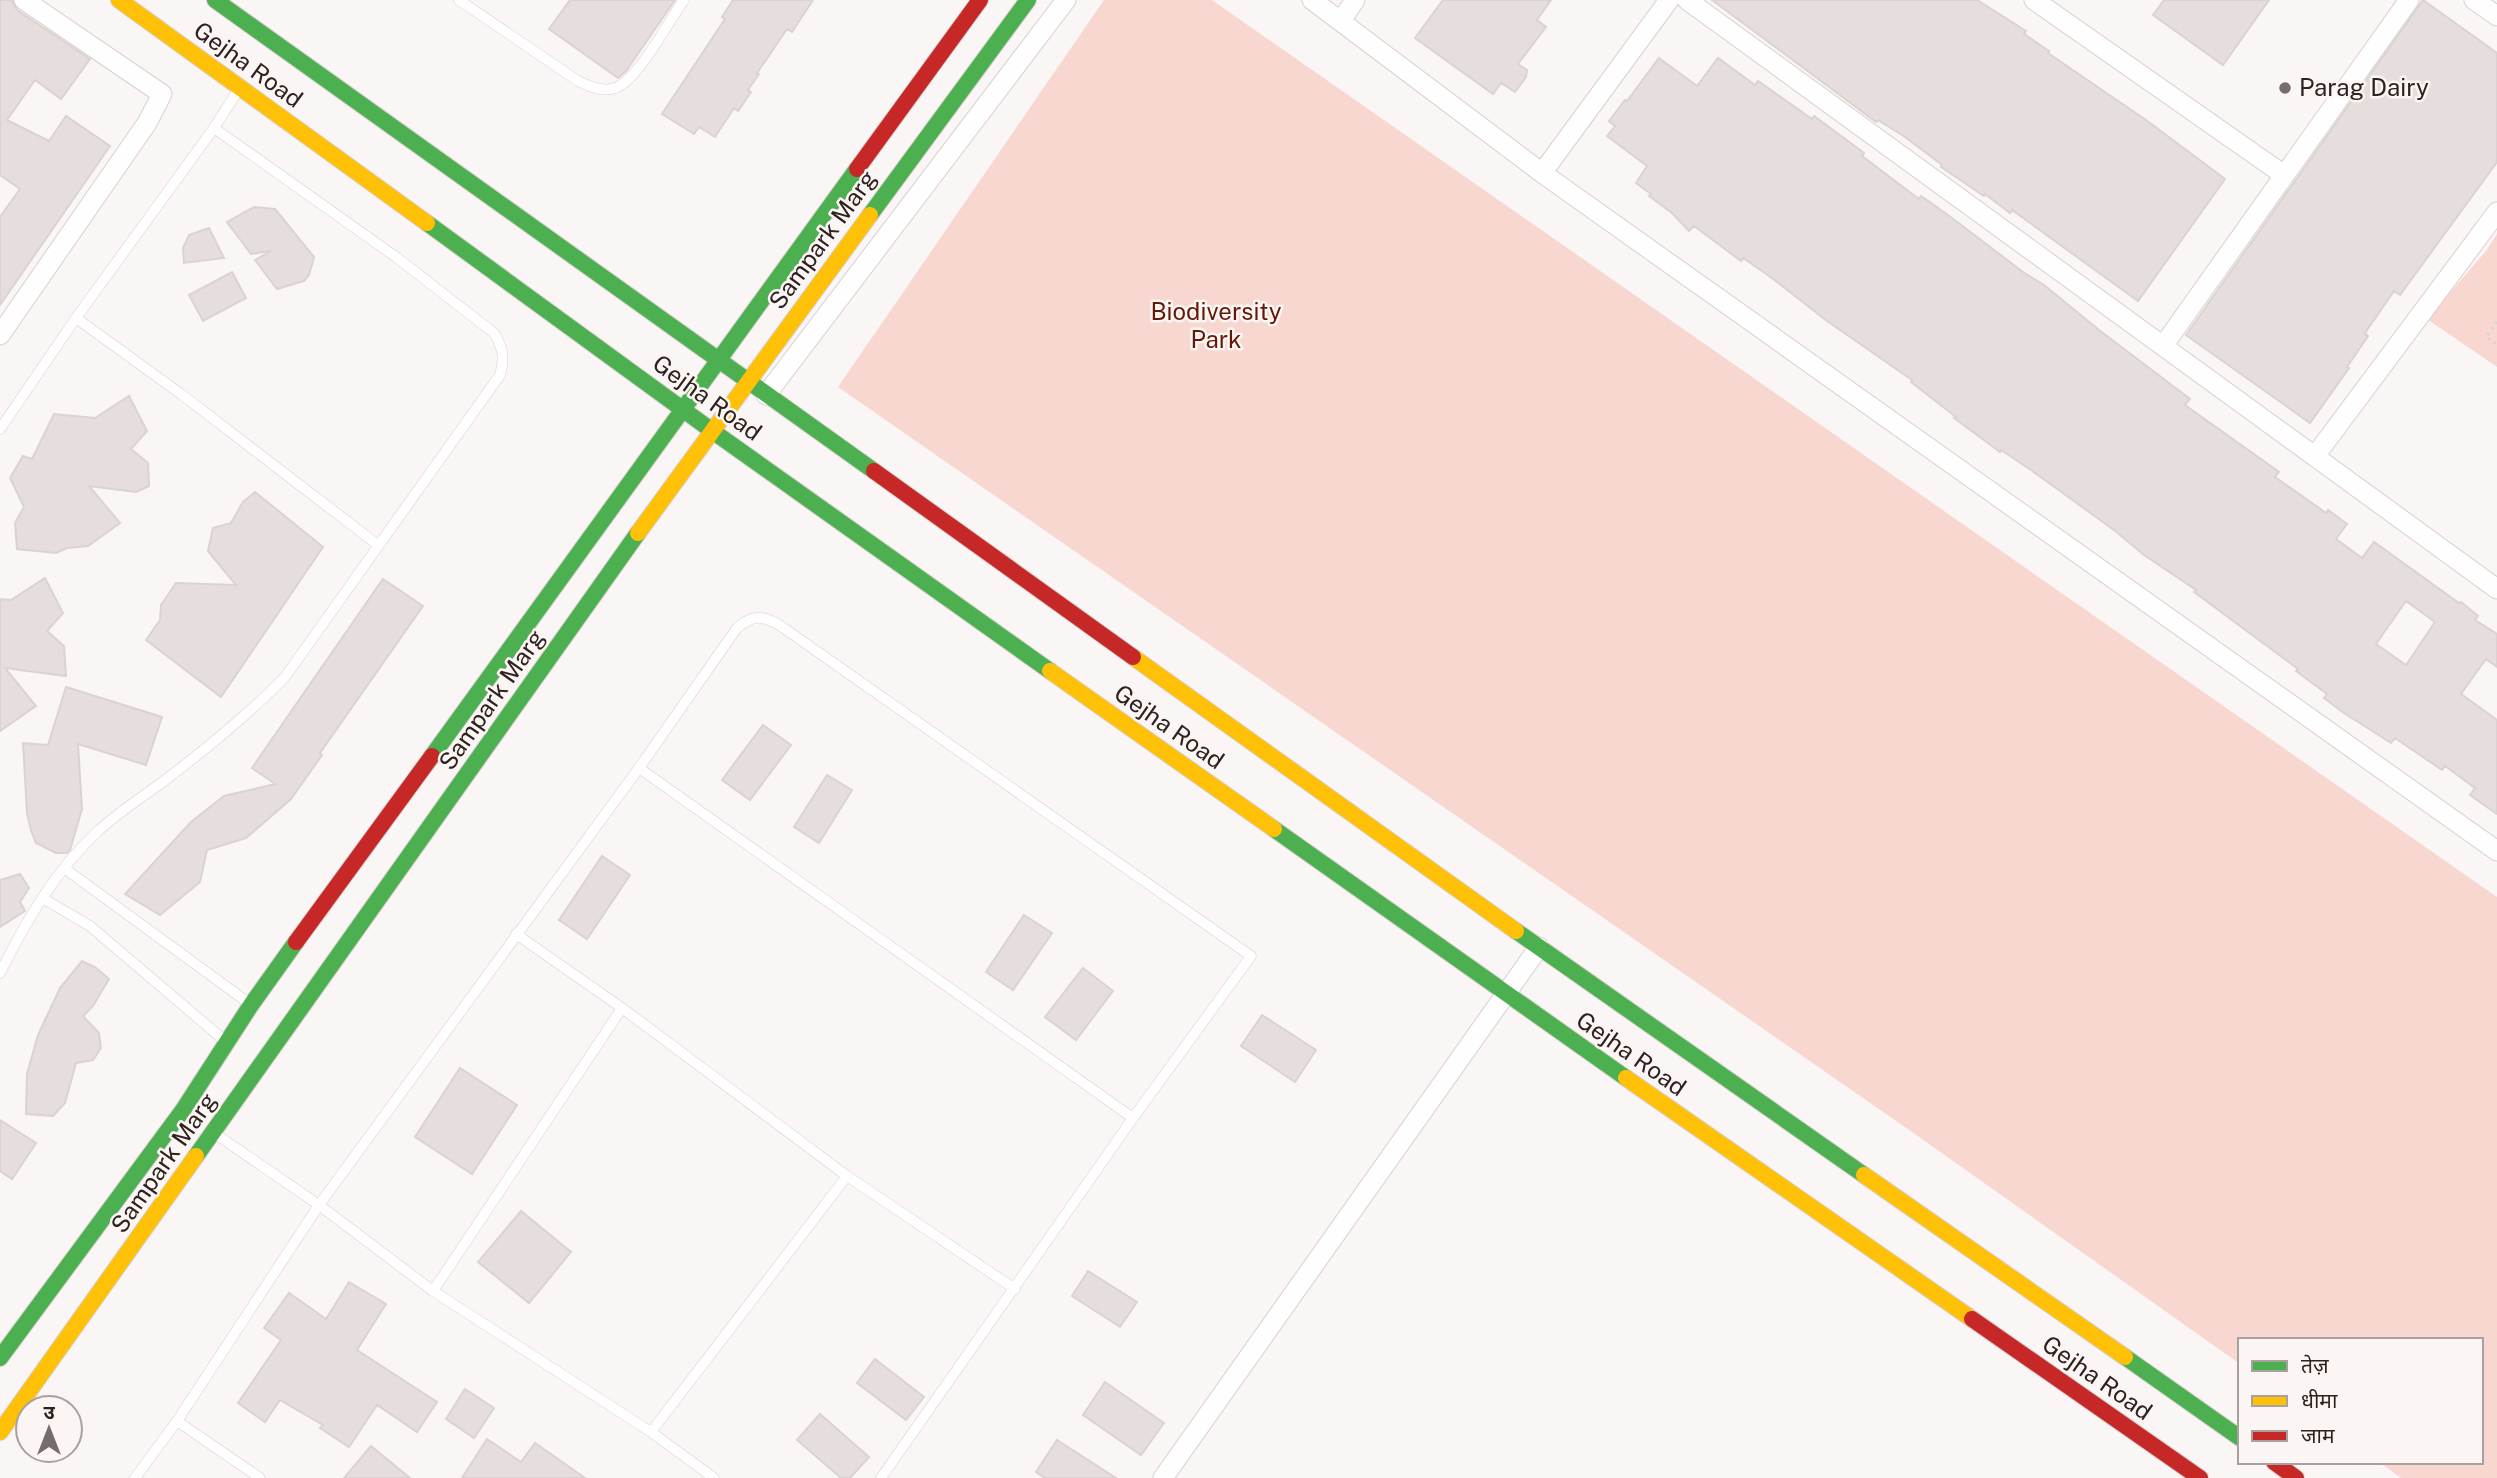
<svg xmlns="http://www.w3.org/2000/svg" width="2497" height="1478" font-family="'Public Sans','Noto Sans Devanagari',sans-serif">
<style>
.green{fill:#f7d7cf}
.building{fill:#e5dedc;stroke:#dad3d1;stroke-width:2;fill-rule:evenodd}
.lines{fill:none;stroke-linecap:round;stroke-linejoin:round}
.lane-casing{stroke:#d8d0ce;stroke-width:11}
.street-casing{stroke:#d8d0ce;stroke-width:21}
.fast-casing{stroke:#d8d0ce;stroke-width:18}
.slow-casing{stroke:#d8d0ce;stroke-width:18}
.jam-casing{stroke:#d8d0ce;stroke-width:18}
.path{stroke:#d6d4d4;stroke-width:3.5;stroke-dasharray:2 5;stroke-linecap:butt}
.lane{stroke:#fefefe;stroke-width:10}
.street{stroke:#fefefe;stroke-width:19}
.fast{stroke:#4caf50;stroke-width:16}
.slow{stroke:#ffc107;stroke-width:16}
.jam{stroke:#c62828;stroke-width:16}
.poi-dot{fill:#756c6b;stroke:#fbf5f4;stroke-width:2.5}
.labels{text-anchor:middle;stroke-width:5;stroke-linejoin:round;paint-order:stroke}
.street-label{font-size:24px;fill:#2d2220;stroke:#fbf5f4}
.poi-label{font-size:24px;fill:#2d2220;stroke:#fbf5f4;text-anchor:start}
.park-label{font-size:24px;fill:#631905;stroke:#fbf5f4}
</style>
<rect width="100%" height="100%" fill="#faf6f5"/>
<path class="green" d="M1104 0H1212L2497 897V1478H2401L2379 1462H2481V1340H2240V1364L1912 1132 838 387Z
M2497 234V367L2427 319 2486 251Z"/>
<path class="building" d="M0 0H12L17 10 90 59 61 99 35 80 7 120 49 141 66 116 110 146 0 305V217L20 189 0 175Z
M570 0H675L626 71 618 78 549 29Z
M733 0H813L792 32 787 29 757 73 759 74 748 90 751 92 738 111 734 108 715 137 699 127 694 134 662 114 725 19 722 17Z
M1443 0H1551L1537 20 1546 27 1518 64 1527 70 1526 77 1515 92 1501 83 1493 94 1415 38Z
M1712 0H1977L2026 31 2024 34 2049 51 2048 53 2146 120 2225 179 2138 301 2012 210 2010 213 1985 194 1984 196 1941 167 1942 165 1905 137 1878 120 1876 122Z
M2164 0H2269L2223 65 2153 15Z
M2423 0 2497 53V162L2400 295 2394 291 2365 333 2368 336 2347 367 2349 368 2310 423 2186 335Z
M1659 58 1697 86 1718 58 1755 85 1758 81 1812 119 1814 116 1864 153 1862 156 1919 199 1921 196 1948 215 2023 272 2044 285 2099 330 2190 399 2185 405 2279 472 2275 477 2326 513 2328 510 2347 524 2336 539 2362 558 2374 542 2459 603 2461 602 2478 616 2475 620 2497 634V667L2486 659 2461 694 2497 720V814L2470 795 2475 788 2445 766 2442 770 2395 738 2391 743 2344 713 2324 698 2327 694 2296 671 2298 669 2194 592 2196 590 2144 555 2114 530 2031 470 2001 450 2000 452 1954 418 1956 417 1911 382 1912 380 1827 321 1772 278 1743 258 1741 261 1694 226 1689 231 1672 213 1649 196 1651 194 1636 183 1647 166 1607 136 1615 126 1609 121 1625 100 1627 101ZM2406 601 2435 622 2406 665 2376 644Z
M254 207 275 209 314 257 309 275 304 281 277 289 255 260 271 251 251 254 227 222Z
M209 228 224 258 184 263 183 248 189 235Z
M232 272 246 298 203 321 189 295Z
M129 396 147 431 131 449 148 463 149 486 136 492 89 486 120 523 88 546 67 548 56 553 17 549 15 523 24 507 10 478 23 456 32 459 54 414 95 418Z
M255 492 323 547 221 697 146 640 160 620 161 605 176 583 236 585 208 551 213 528 231 523 243 502Z
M45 578 63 613 47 631 64 646 66 676 5 668 36 706 0 731V599L11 600Z
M383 579 423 606 320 753 322 755 291 799 246 838 207 850 200 882 160 915 125 894 191 822 224 796 275 784 252 768Z
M66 687 162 717 146 765 78 744 82 809 70 850 67 853H56L36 843 31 830 27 813 23 743 48 745Z
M763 725 791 745 750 800 722 780Z
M827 775 852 790 819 843 794 827Z
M602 856 630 875 587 939 559 920Z
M20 874 29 888 20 902 25 911 0 927V880Z
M1024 915 1052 933 1013 990 986 972Z
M82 961 95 967 109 979 93 1006 83 1016 99 1033 101 1048 93 1060 76 1063 65 1103 53 1116 26 1114 27 1074 38 1035 60 988Z
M1083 968 1113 991 1076 1040 1045 1017Z
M1262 1015 1316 1050 1295 1082 1241 1046Z
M460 1068 517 1105 472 1174 415 1137Z
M0 1120 36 1143 12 1179 0 1171Z
M521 1211 571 1252 529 1303 478 1262Z
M1088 1271 1137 1302 1120 1327 1072 1296Z
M349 1282 386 1304 357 1350 437 1402 417 1432 377 1405 349 1447 320 1428 323 1425 280 1400 265 1422 238 1403 281 1340 264 1328 289 1293 326 1319Z
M875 1359 924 1397 906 1420 857 1383Z
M1105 1382 1164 1423 1141 1455 1083 1415Z
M465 1389 494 1408 474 1438 446 1419Z
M820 1414 869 1457 850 1478H841L797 1440Z
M487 1439 521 1462 535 1443 585 1478H462Z
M1057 1440 1116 1478H1045L1036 1472Z
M371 1446 410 1478H344Z"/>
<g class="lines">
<g class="lane-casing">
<path id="lane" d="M459 0 578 81C592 88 607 94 621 85 641 73 669 21 684 0
M76 318 181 394 378 545
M0 429 76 318 214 128 239 89
M639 768 1133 1118
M64 868 250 1004
M44 899 90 926 225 1041
M516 934 622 1008 847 1176 1015 1289
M0 973C25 923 55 871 96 833 117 813 141 798 164 781 206 749 247 716 285 677L500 375C505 358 503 348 494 333L396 257 214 128
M214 1133 319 1205 433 1291 651 1432 714 1478
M433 1291 622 1008
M177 1421 260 1478
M651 1432 847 1176
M135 1478 177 1421 319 1205 639 768 737 628C753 615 760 615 778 624L1251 956 1133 1118 881 1478"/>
</g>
<g class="street-casing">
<path id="street" d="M1312 0 1542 173 2497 851
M1687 0 2497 589
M2034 0 2284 175
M2474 0 2497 16
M1341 21 1355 0
M1542 173 1669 0
M0 335 147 123 162 94 24 0
M2163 346 2409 0
M766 395 1066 0
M2315 456 2497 212
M1163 1478 1539 947"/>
</g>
<g class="fast-casing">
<path id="fast" d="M215 0 874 471
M870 215 1028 0
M427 223 711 430 1050 671
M432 756 857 169
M1274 829 1626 1078
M1516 931 1864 1175
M196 1156 638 533
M2125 1357 2240 1438
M0 1358 183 1110 251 1005 296 942"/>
</g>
<g class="slow-casing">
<path id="slow" d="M119 0 427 223
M638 533 870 215
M1133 657 1516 931
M1050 671 1274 829
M1626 1078 1972 1319
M1864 1175 2125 1357
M0 1432 196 1156"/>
</g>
<g class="jam-casing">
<path id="jam" d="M857 169 980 0
M874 471 1133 657
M296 942 432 756
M1972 1319 2200 1478
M2274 1462 2296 1478"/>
</g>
<path class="path" d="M2497 322 2486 337 2497 345"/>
<use href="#lane" class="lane"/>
<use href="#street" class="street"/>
<use href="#fast" class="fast"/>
<use href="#slow" class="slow"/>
<use href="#jam" class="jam"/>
</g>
<circle class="poi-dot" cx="2285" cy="88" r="7"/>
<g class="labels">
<g class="street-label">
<text transform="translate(248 65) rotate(36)" y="8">Gejha Road</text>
<text transform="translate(823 240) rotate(-54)" y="8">Sampark Marg</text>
<text transform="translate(707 398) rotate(36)" y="8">Gejha Road</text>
<text transform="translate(492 700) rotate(-55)" y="8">Sampark Marg</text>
<text transform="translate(1169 727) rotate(35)" y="8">Gejha Road</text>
<text transform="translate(1631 1054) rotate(35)" y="8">Gejha Road</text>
<text transform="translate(164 1163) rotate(-55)" y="8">Sampark Marg</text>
<text transform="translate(2097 1378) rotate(35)" y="8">Gejha Road</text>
</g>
<g class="poi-label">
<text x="2299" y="96">Parag Dairy</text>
</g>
<g class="park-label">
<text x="1216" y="320">Biodiversity<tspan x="1216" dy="28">Park</tspan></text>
</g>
</g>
<rect x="2238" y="1338" width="245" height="126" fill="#fbf5f4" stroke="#a9a19f" stroke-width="2"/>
<rect x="2252" y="1361" width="35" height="10" fill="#4caf50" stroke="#a9a19f" stroke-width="2"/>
<text x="2301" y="1373" font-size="21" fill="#2d2220">तेज़</text>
<rect x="2252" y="1396" width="35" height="10" fill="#ffc107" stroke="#a9a19f" stroke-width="2"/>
<text x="2301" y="1408" font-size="21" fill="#2d2220">धीमा</text>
<rect x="2252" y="1431" width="35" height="10" fill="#c62828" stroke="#a9a19f" stroke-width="2"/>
<text x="2301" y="1443" font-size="21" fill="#2d2220">जाम</text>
<g transform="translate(49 1429)"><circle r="33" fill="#fbf5f4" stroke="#a9a19f" stroke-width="2"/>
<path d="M0-5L12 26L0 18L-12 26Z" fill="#756c6b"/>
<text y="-10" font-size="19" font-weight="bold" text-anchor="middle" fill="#2d2220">उ</text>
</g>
</svg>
